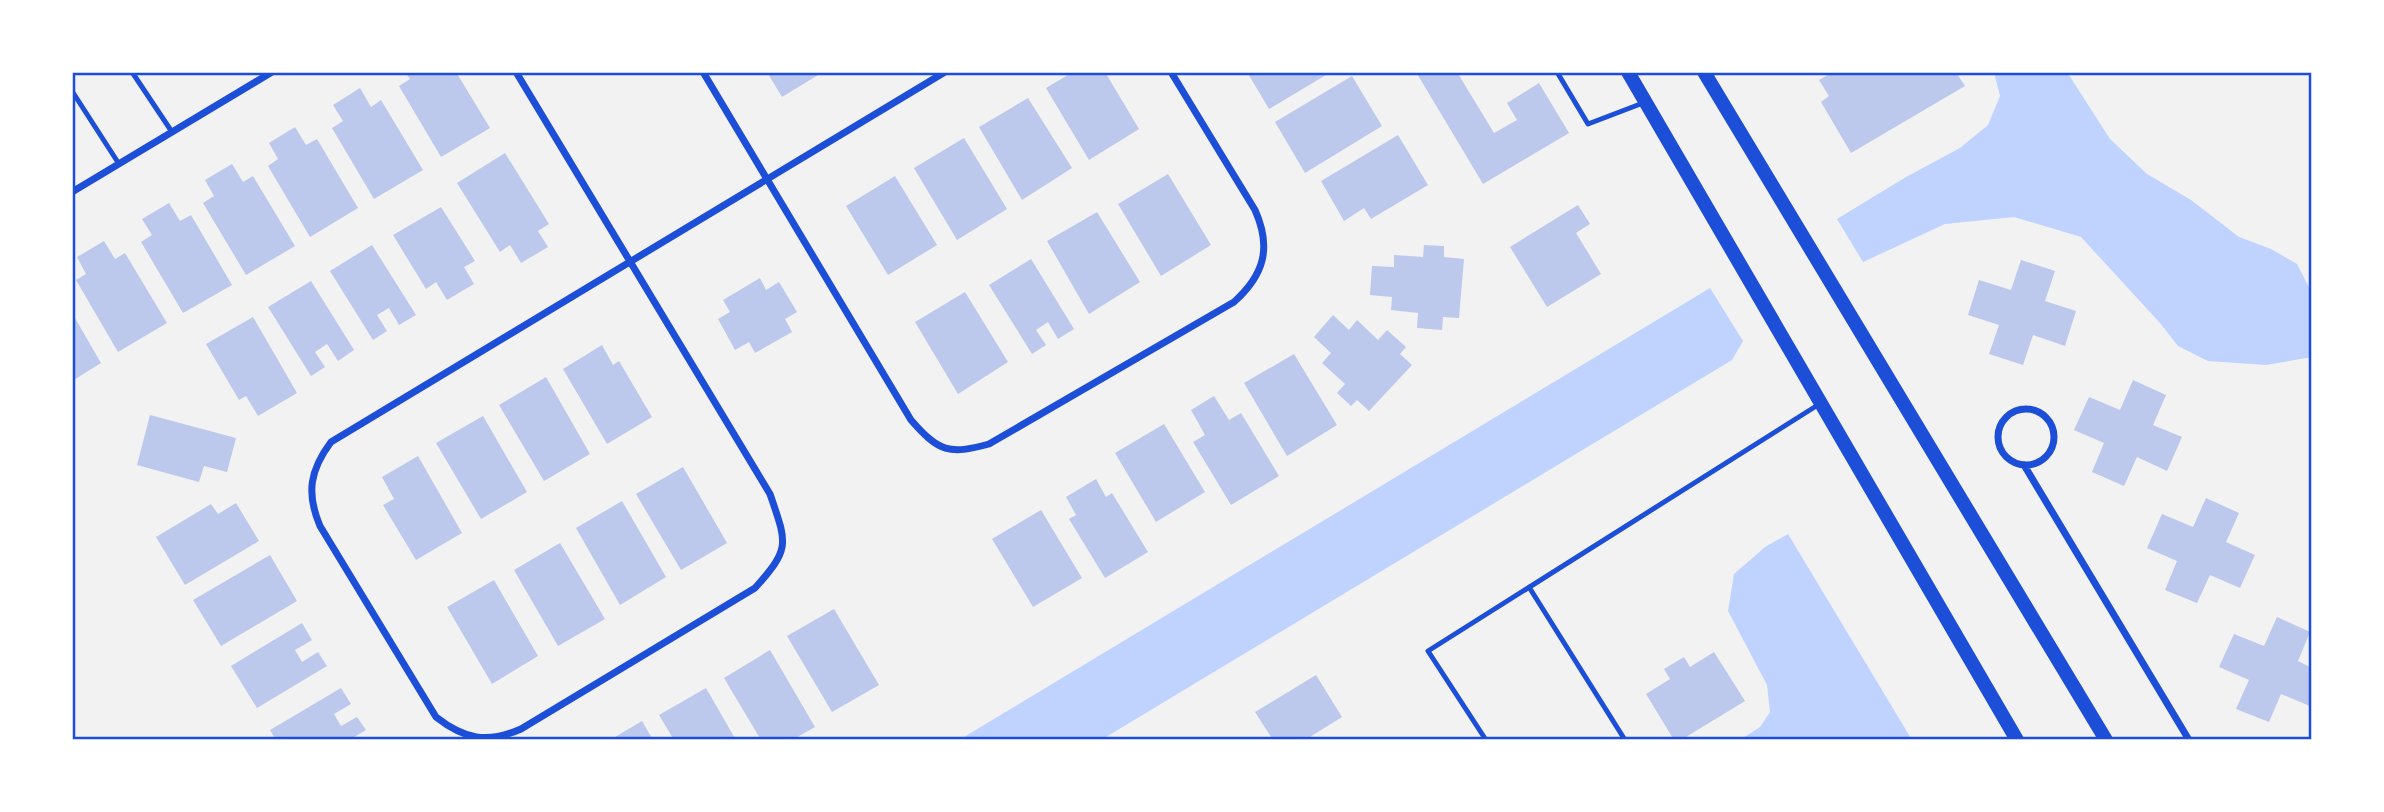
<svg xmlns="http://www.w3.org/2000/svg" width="2384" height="812" font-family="'Titillium Web',sans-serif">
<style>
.water{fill:#bfd3fe}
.building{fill:#bdc9ec}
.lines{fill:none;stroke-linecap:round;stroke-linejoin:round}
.service{stroke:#1d4ed8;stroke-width:5}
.minor{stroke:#1d4ed8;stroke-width:7}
.secondary{stroke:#1d4ed8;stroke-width:14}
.neatline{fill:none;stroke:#1d4ed8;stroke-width:2.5}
</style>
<rect width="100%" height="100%" fill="#f2f2f2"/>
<path class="water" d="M1994 72H2067L2110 139 2147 174 2191 200 2239 237 2271 249 2297 264 2312 293V357L2266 365 2208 361 2178 346 2160 323 2081 237 2014 217 1945 224 1863 262 1837 219 1906 177 1960 148 1988 125 2000 96Z
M1710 288 1743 341 1732 360 1101 740H959Z
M1788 534 1912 740H1740L1760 727 1770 712 1767 685 1728 611 1734 574 1765 547Z"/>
<path class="building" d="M405 72H456L490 128 441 157 399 86 410 79Z
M767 72H823L782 97Z
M1073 72H1105L1139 129 1089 160 1046 88Z
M1247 72H1331L1269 109Z
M1416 72H1457L1494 133 1517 120 1507 103 1539 83 1569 133 1483 184Z
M1833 72H1956L1965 86 1851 153 1821 102 1829 96 1819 80Z
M1352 76 1382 126 1305 173 1275 122Z
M360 88 371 107 381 100 423 170 374 199 332 128 343 121 333 105Z
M1028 98 1072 168 1022 200 979 127Z
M295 127 306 145 317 139 358 208 310 237 268 166 278 159 269 143Z
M1398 135 1428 185 1371 219 1364 208 1344 221 1321 181Z
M964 138 1007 209 957 240 914 168Z
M505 153 549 224 538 231 548 247 521 263 510 245 500 252 457 183Z
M232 164 243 182 253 176 295 246 246 275 203 203 214 196 205 180Z
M1168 174 1211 245 1161 276 1118 204Z
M895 176 937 245 888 275 846 206Z
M169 203 180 221 191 215 232 285 183 313 141 242 152 235 142 219Z
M1578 205 1590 224 1576 233 1601 274 1547 307 1510 247Z
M441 207 475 261 464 267 474 284 447 300 436 282 426 289 393 235Z
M1097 212 1140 282 1089 314 1047 241Z
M104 241 115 259 125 253 167 323 118 352 76 280 86 274 77 257Z
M372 245 416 315 399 325 389 308 377 315 387 331 373 340 330 271Z
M1424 245 1444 246V257L1464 259 1459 318 1443 317 1442 330 1417 328 1418 313 1391 310 1392 297 1370 295 1372 266 1394 267V255L1423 257Z
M1031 259 1074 329 1058 339 1048 322 1036 330 1046 345 1032 354 989 285Z
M2021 260 2055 271 2045 301 2076 311 2065 346 2033 335 2023 365 1989 354 1999 325 1968 315 1979 280 2011 290Z
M760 278 766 290 779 282 797 312 785 319 792 332 755 353 749 342 735 350 718 319 730 312 723 300Z
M311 281 354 350 338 361 327 344 315 352 325 367 311 376 268 307Z
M965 292 1008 362 958 394 915 322Z
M72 313 101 363 72 381Z
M1333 315 1349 330 1357 320 1378 340 1387 330 1406 347 1400 354 1412 365 1369 411 1357 400 1351 406 1337 393 1345 384 1322 363 1331 353 1314 337Z
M253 317 297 393 258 416 246 396 239 400 206 344Z
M602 345 613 365 619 361 652 417 607 444 563 369Z
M1294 354 1337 425 1287 456 1244 383Z
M546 377 590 454 544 481 499 405Z
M2133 380 2166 395 2153 425 2182 437 2167 471 2137 457 2124 486 2092 472 2104 443 2074 430 2089 397 2120 410Z
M1214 396 1229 420 1241 413 1279 476 1231 505 1193 442 1205 435 1191 410Z
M150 415 236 438 227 472 204 466 199 482 137 465Z
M483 416 527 492 481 519 436 443Z
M1164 424 1205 492 1156 522 1115 453Z
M418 456 462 533 416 560 383 505 394 499 382 477Z
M683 467 727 543 681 570 636 494Z
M1096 479 1106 497 1112 493 1148 552 1105 578 1069 519 1076 515 1066 497Z
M2206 498 2239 513 2226 542 2255 555 2240 588 2210 575 2197 603 2165 590 2177 561 2147 548 2162 514 2193 527Z
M622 501 666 577 620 605 576 528Z
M236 503 259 541 185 585 156 537 211 504 218 514Z
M1041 510 1082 578 1033 607 992 539Z
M560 543 605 619 558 646 514 570Z
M270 555 297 601 221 646 193 600Z
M494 580 538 656 492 684 447 607Z
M834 609 879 685 832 712 787 636Z
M2277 617 2310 632 2298 661 2312 668V707L2281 694 2269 722 2236 709 2249 680 2219 667 2234 634 2264 646Z
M302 623 312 640 295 650 302 662 318 652 327 666 257 708 231 666Z
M770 650 815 727 792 740H761L724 678Z
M1714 652 1745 701 1681 740H1674L1646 694 1670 679 1664 669 1684 657 1690 667Z
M1316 675 1342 717 1305 740H1273L1255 712Z
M341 688 351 704 334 714 341 726 357 717 366 730 349 740H276L270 730Z
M706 688 736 740H674L659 715Z
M642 721 653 740H610Z"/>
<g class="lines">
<path class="service" d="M132 72 172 132
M1557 72 1588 124 1643 103
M72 91 119 164
M1529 587 1625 740
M1486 740 1428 651 1821 403"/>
<path class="minor" d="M516 72 770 494C787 544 791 548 755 588L521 729C487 744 464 739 436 717L320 526C306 493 310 470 331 442L945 72
M703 72 911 420C939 452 949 455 989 444L1234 302C1264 275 1272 248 1255 210L1171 72
M72 192 272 72
M1998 437a28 28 0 1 1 56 0a28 28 0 1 1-56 0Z
M2024 465 2189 740"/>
<path class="secondary" d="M1628 72 2017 740
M1704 72 2106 740"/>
</g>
<rect width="2384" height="812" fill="none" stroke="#ffffff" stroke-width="147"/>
<rect x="74" y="74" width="2236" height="664" class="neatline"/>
</svg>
